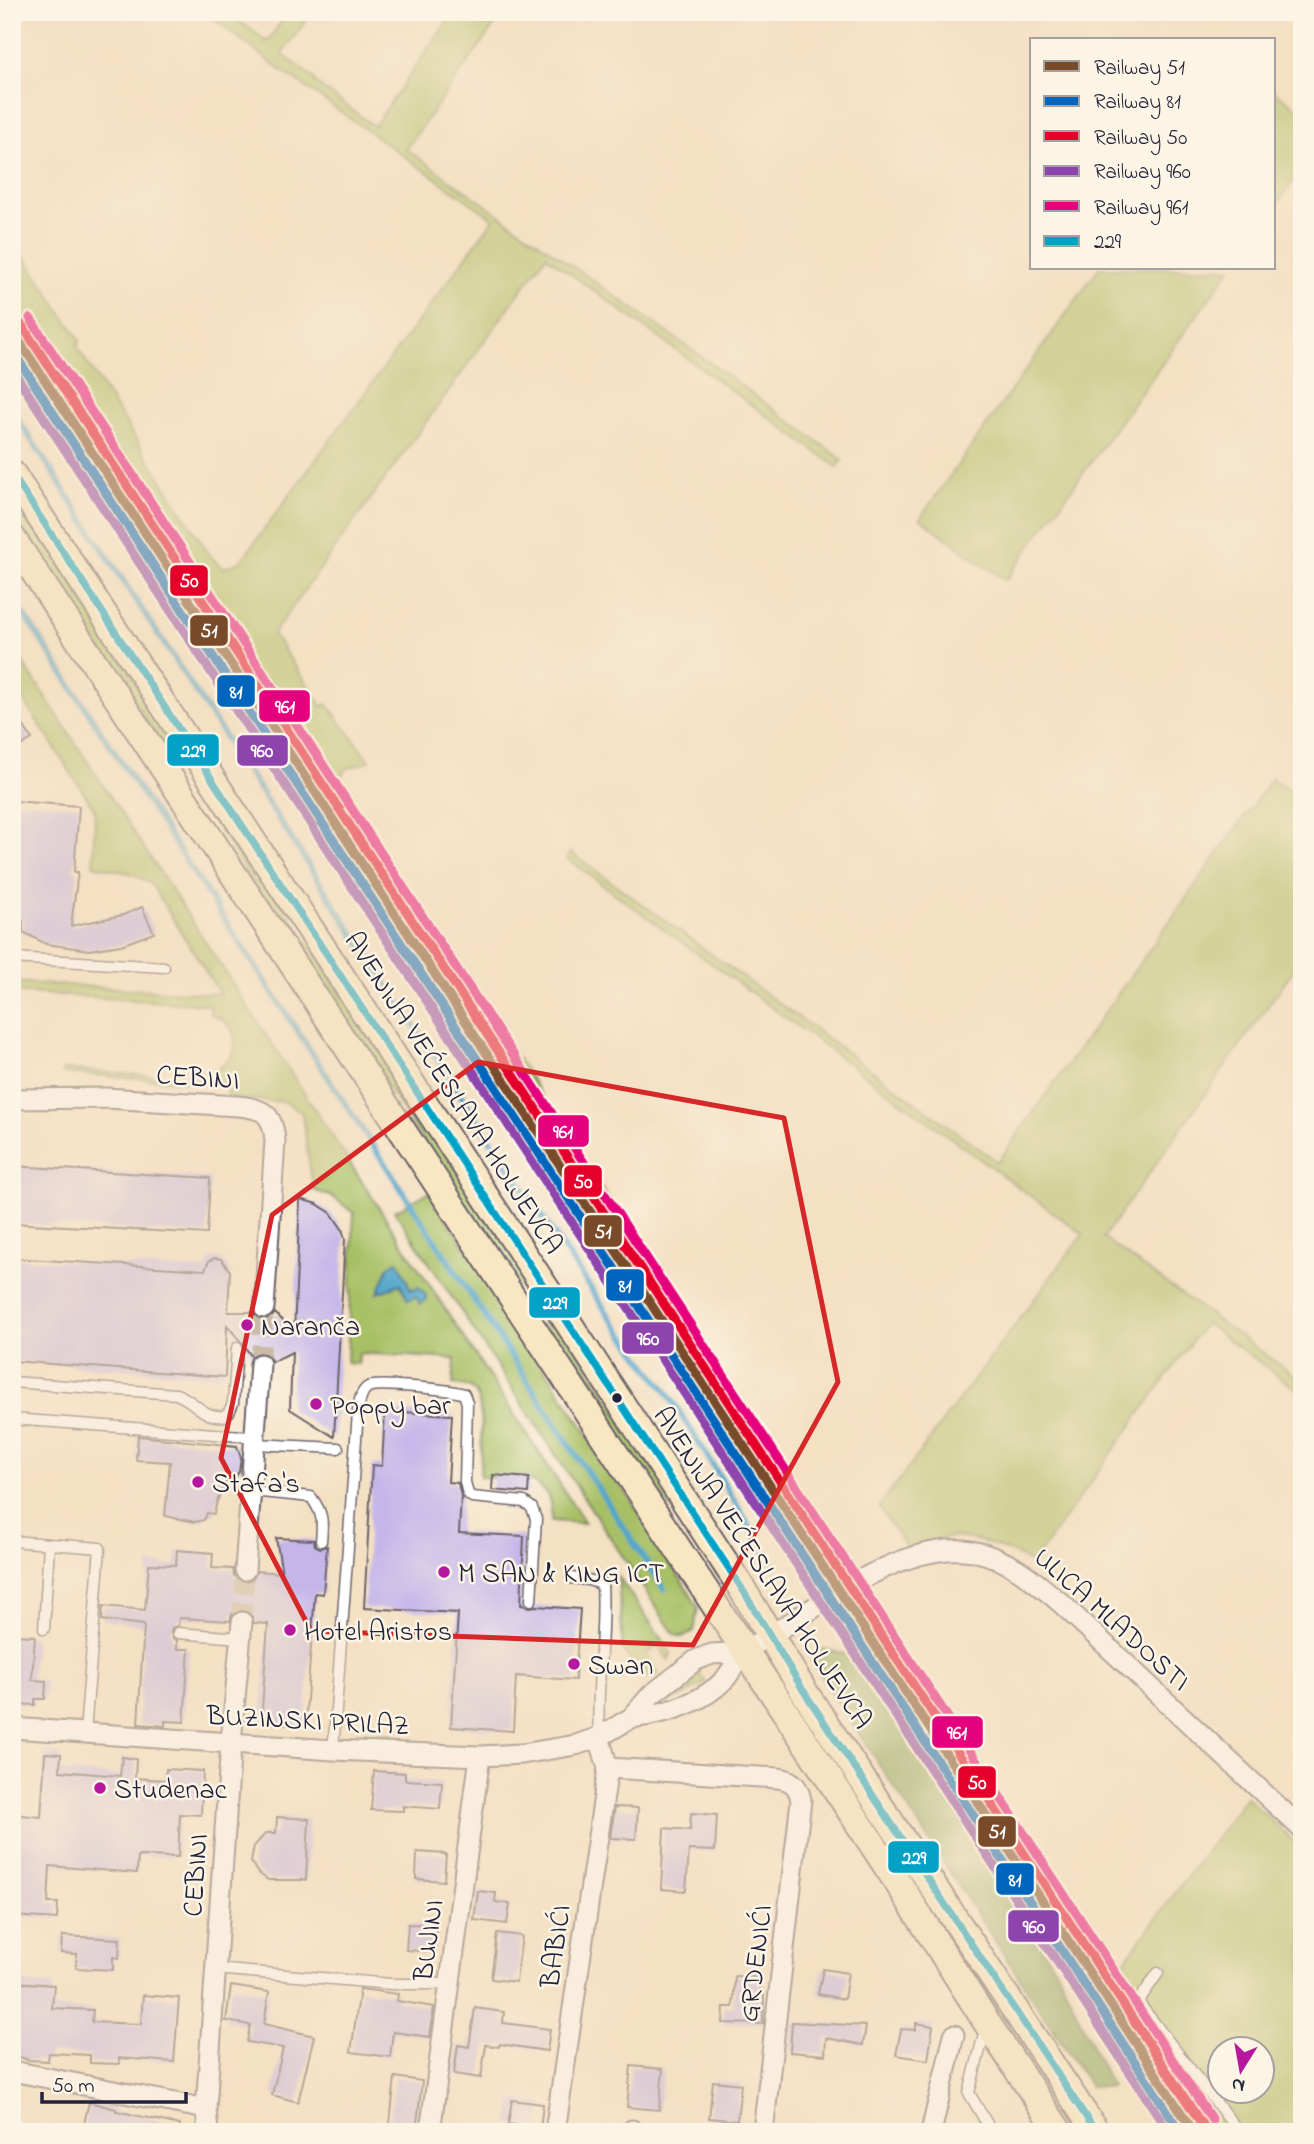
<svg xmlns="http://www.w3.org/2000/svg" width="1314" height="2144" font-family="'Indie Flower',sans-serif">
<style>
.green{fill:#a8c065;stroke:#657150;stroke-width:2;fill-rule:evenodd}
.forest{fill:#86a65a;stroke:#54644a;stroke-width:2}
.water{fill:#50a4cc;stroke:#396384;stroke-width:2}
.lines{fill:none;stroke-linecap:round;stroke-linejoin:round}
.stream{stroke:#50a4cc;stroke-width:6}
.building{fill:#c4b6e9}
.street-tunnel{stroke:#cabaa8;stroke-width:19;stroke-dasharray:19 10;stroke-linecap:butt}
.lane-casing{stroke:#6c646b;stroke-width:13}
.street-casing{stroke:#6c646b;stroke-width:23}
.secondary-casing{stroke:#6c646b;stroke-width:30}
.lane{stroke:#fff;stroke-width:10}
.street{stroke:#fff;stroke-width:19}
.secondary{stroke:#f9e7c3;stroke-width:26}
.bus-1-casing{stroke:#fcf5e5;stroke-width:12}
.bus-1{stroke:#02a2c7;stroke-width:7}
.rail-1-casing{stroke:#fcf5e5;stroke-width:14}
.rail-2-casing{stroke:#fcf5e5;stroke-width:14}
.rail-3-casing{stroke:#fcf5e5;stroke-width:14}
.rail-4-casing{stroke:#fcf5e5;stroke-width:14}
.rail-5-casing{stroke:#fcf5e5;stroke-width:14}
.rail-1{stroke:#7a4b2a;stroke-width:9}
.rail-2{stroke:#0065bd;stroke-width:9}
.rail-3{stroke:#e4002b;stroke-width:9}
.rail-4{stroke:#8e44ad;stroke-width:9}
.rail-5{stroke:#e5007d;stroke-width:9}
.marked{fill:none;stroke:#d62828;stroke-width:5;stroke-linejoin:round}
.poi-dot{fill:#b5179e;stroke:#fcf5e5;stroke-width:2.5}
.bus-dot{fill:#22223b;stroke:#fcf5e5;stroke-width:2.5}
.labels{text-anchor:middle;stroke-width:5;stroke-linejoin:round;paint-order:stroke}
.street-label{font-size:28px;fill:#22223b;stroke:#fcf5e5}
.poi-label{font-size:28px;fill:#22223b;stroke:#fcf5e5;text-anchor:start}
.line-badge{stroke:#fcf5e5;stroke-width:2.5}
.badge-label{font-size:19px;text-anchor:middle;font-weight:bold;fill:#fff}
</style>
<rect width="100%" height="100%" fill="#fcf5e5"/>
<filter id="ink" filterUnits="userSpaceOnUse"><feTurbulence type="fractalNoise" baseFrequency=".0143" numOctaves="2"/><feDisplacementMap in="SourceGraphic" scale="14" xChannelSelector="R" yChannelSelector="G"/><feConvolveMatrix kernelMatrix="1 2 1 2 8 2 1 2 1" color-interpolation-filters="sRGB"/></filter>
<filter id="wash" filterUnits="userSpaceOnUse"><feTurbulence type="fractalNoise" baseFrequency=".00686" numOctaves="4" result="noise"/><feDisplacementMap in="SourceGraphic" scale="28" xChannelSelector="R" yChannelSelector="G"/><feGaussianBlur stdDeviation="1.57" result="paint"/><feColorMatrix in="noise" values="0 0 0 0 0 0 0 0 0 0 0 0 0 0 0 0 0 1.4 0 .05"/><feComposite in="paint" operator="in"/></filter>
<g filter="url(#wash)">
<rect width="100%" height="100%" fill="#f4e0c3"/>
<path class="green" d="M205 12H228L267 42 288 12H312L282 54 315 79 314 82 374 126 454 12H504L406 149 695 352 843 460 837 467 546 256 273 634 323 707 327 704 370 761 348 768 341 777 339 792 378 852 469 983 763 1438 751 1445 12 318V257L19 249 80 340 77 347 211 557 223 568 240 562 494 219 278 68Z
M1274 91 1302 112V169L1274 208Z
M1099 268H1231L1006 580 984 566 920 518Z
M12 494 731 1585 726 1588 683 1521 637 1467 12 515Z
M12 646 585 1523 551 1521C556 1473 514 1478 480 1477 480 1458 486 1405 474 1391 469 1385 461 1385 453 1384L455 1359 359 1353 358 1364 347 1363 354 1213 333 1197 313 1190 302 1113 285 1102 227 1098 228 1085 62 1073 63 1069 205 1080C214 1073 228 1063 233 1052 241 1034 226 1019 210 1014V1005L12 992V982L220 994 151 884 133 874 93 865 95 810 12 682Z
M1272 778 1302 799V958L1103 1238 1302 1381V1393L1205 1323 1032 1564C1024 1557 1012 1553 1003 1549 963 1533 948 1534 907 1548L879 1507 1083 1234 566 858 570 852 998 1162Z
M429 1192 632 1502 698 1607 694 1631 682 1637 676 1635 670 1628 395 1211Z
M618 1576 671 1653 669 1661 659 1646 646 1654 659 1674 649 1678 632 1664 623 1649Z
M697 1669 706 1683 672 1701H668L666 1699 667 1695Z
M1246 1797 1302 1849V2132H1215L1114 1976ZM1220 2050H1262V2092H1220Z"/>
<path class="forest" d="M822 1649 858 1656 1060 1976 1111 2087 1090 2086 812 1662Z"/>
<path class="water" d="M397 1261 399 1262 411 1290 418 1287 426 1295V1299L420 1304 416 1296 408 1300 400 1284 378 1293 389 1266Z"/>
<g class="lines">
<path class="stream" d="M12 410 341 915 482 1127 610 1317 666 1391 706 1454 774 1567
M12 596 664 1589"/>
</g>
<g id="blocks">
<path class="building" d="M12 708 32 739 12 751Z
M13 801 79 806 74 872H78L71 926 123 915 142 907 154 933 121 945 89 950 46 944 23 932V921L12 910Z
M12 1166 210 1178 207 1234 12 1223Z
M300 1199 317 1204 331 1213 342 1229 345 1239 334 1437 290 1409 292 1352 272 1362 267 1354 262 1352 255 1353 251 1356 243 1344 227 1325 225 1377 12 1361V1258L205 1270 209 1261 214 1258 221 1259 230 1271 228 1312H253L257 1318 264 1320 270 1319 275 1313 294 1332Z
M385 1411 452 1415 448 1482 458 1483 461 1496 459 1533 524 1536 521 1605 530 1607 536 1606 580 1609 575 1680 516 1676 513 1731 451 1727 458 1613 364 1608 372 1465 382 1466Z
M138 1436 237 1446 241 1458 239 1472 234 1478 227 1480 217 1501 214 1514 207 1513 204 1520 195 1522 165 1516 170 1462 136 1460Z
M493 1475 529 1478 528 1493 492 1490Z
M276 1538 314 1540 315 1545 320 1548 327 1546 323 1594 315 1593 305 1726 261 1723 268 1624 254 1623 250 1612 242 1610 232 1614 230 1621 179 1618 178 1626 172 1628 171 1633 173 1639 177 1640V1649H189L184 1722 165 1721V1726L138 1724 144 1625 102 1620 103 1606 145 1610 149 1564 176 1565 177 1550 213 1553 212 1568 233 1569 234 1576 243 1582 251 1581 257 1571 282 1573Z
M12 1635 35 1636 32 1680 46 1681 45 1699H35V1705L12 1704Z
M45 1753 61 1754 60 1771 120 1776 122 1757 136 1759 135 1778 165 1780 166 1769 203 1771 201 1815 180 1814 178 1857 138 1856 137 1873 50 1866 48 1903H58L57 1919 12 1916V1814L41 1817Z
M374 1771 405 1773V1780L442 1782 440 1809 403 1806V1811L371 1810Z
M615 1807 638 1808 636 1839 610 1838Z
M691 1813 717 1815 715 1851 689 1850 686 1891 661 1889 664 1828 690 1830Z
M277 1817 309 1819 306 1880H268L257 1872 251 1862 254 1846 266 1833H276Z
M417 1852 446 1854 444 1881 416 1879Z
M478 1891 496 1893 495 1902 510 1904 507 1924 474 1920Z
M408 1924 436 1925 435 1952 406 1950Z
M497 1933 522 1936 516 1982 491 1979Z
M62 1936 120 1939 119 1958 113 1957V1970L76 1968 77 1954 61 1953Z
M823 1969 848 1973 844 1999 818 1994Z
M735 1976 760 1977V1994L764 1995 763 2024 723 2023 724 2007H733Z
M12 1982 54 1985 52 2008 93 2010 92 2022 141 2024 143 1995 179 1998 174 2062 119 2058V2064L90 2063V2055L49 2053 48 2061 28 2060 12 2054Z
M231 1986 269 1992 264 2024 314 2036 298 2102 272 2095 283 2048 247 2042 250 2025 226 2021Z
M360 1989 398 1994 397 2001 434 2007 430 2037 393 2032 390 2057 351 2052Z
M475 2008 504 2012 503 2023 550 2029 547 2051 500 2044 499 2047 486 2045 481 2078 454 2074 458 2045 469 2047Z
M792 2022 866 2026 863 2045 826 2038 825 2055 790 2052Z
M916 2023 933 2026 928 2060 896 2055 901 2029 916 2030Z
M631 2066 663 2069 659 2110 627 2107Z
M395 2077 422 2081 416 2132H389Z
M713 2081 741 2084 737 2121 709 2118Z
M512 2100 543 2104 540 2129 508 2124Z
M89 2102 116 2109V2111L180 2125 179 2132H82Z"/>
</g>
</g>
<g filter="url(#ink)">
<use href="#blocks" fill-opacity="0" stroke="#6c646b" stroke-width="2"/>
<g class="lines">
<path class="street-tunnel" d="M260 1364 264 1308
M242 1622 245 1570"/>
<g class="lane-casing">
<path id="lane" d="M12 958 164 967
M12 1382 176 1394C195 1400 203 1419 224 1416L229 1412 233 1403 237 1348
M12 1419 255 1437
M254 1444 338 1448
M251 1491 311 1497C323 1513 323 1521 321 1541
M12 1541 100 1548 85 1732
M571 1578 588 1580 602 1584C605 1635 596 1685 599 1736
M44 1629 49 1544
M178 1633 240 1638
M333 1750 358 1412C359 1404 360 1392 368 1387 378 1382 454 1390 464 1394L467 1403 465 1482 468 1494 472 1497 524 1502 532 1508 536 1519 531 1600
M215 1969 391 1984H449
M1158 1973 1138 2002 1239 2132
M985 2030 969 2093 992 2132"/>
</g>
<g class="street-casing">
<path id="street" d="M12 1099 106 1098 237 1106C263 1108 273 1113 275 1141L264 1308
M245 1570 260 1364
M631 1718C664 1714 700 1705 724 1680 732 1672 737 1658 746 1651 758 1641 774 1633 787 1625 836 1593 911 1541 972 1551 1009 1558 1035 1581 1063 1605L1302 1829
M12 1728 333 1750 480 1756 522 1754 576 1745 599 1737 631 1718 651 1695 696 1660 712 1654 744 1652
M599 1737 608 1768 778 1778C793 1780 798 1786 801 1800L763 2132
M12 2071 206 2109
M208 2132 206 2109 231 1742 242 1622
M430 2132 480 1756
M555 2132 608 1768
M632 2132V2130
M931 2132 954 2035"/>
</g>
<g class="secondary-casing">
<path id="secondary" d="M12 474 630 1417 741 1587 803 1690 1096 2132
M12 538 904 1892 987 2023 1059 2132"/>
</g>
<use href="#lane" class="lane"/>
<use href="#street" class="street"/>
<use href="#secondary" class="secondary"/>
<g class="bus-1-casing">
<path id="bus-1" d="M12 474 741 1587 803 1690 1096 2132"/>
</g>
<use href="#bus-1" class="bus-1"/>
<g class="rail-1-casing">
<path id="rail-1" d="M12 330 1194 2132"/>
</g>
<g class="rail-2-casing">
<path id="rail-2" d="M12 350 1181 2132"/>
</g>
<g class="rail-3-casing">
<path id="rail-3" d="M21 324 1203 2126"/>
</g>
<g class="rail-4-casing">
<path id="rail-4" d="M12 369 1169 2132"/>
</g>
<g class="rail-5-casing">
<path id="rail-5" d="M30 318 1212 2120"/>
</g>
<use href="#rail-1" class="rail-1"/>
<use href="#rail-2" class="rail-2"/>
<use href="#rail-3" class="rail-3"/>
<use href="#rail-4" class="rail-4"/>
<use href="#rail-5" class="rail-5"/>
</g>
</g>
<path d="M0 0H1314V2144H0ZM478 1062 784 1118 838 1382 693 1645 311 1631 221 1458 272 1215Z" fill="#f4e0c3" fill-opacity=".55" fill-rule="evenodd"/>
<path class="marked" d="M478 1062 784 1118 838 1382 693 1645 311 1631 221 1458 272 1215Z"/>
<g class="poi-dot">
<circle cx="247" cy="1325" r="7"/>
<circle cx="316" cy="1404" r="7"/>
<circle cx="198" cy="1482" r="7"/>
<circle cx="444" cy="1572" r="7"/>
<circle cx="290" cy="1630" r="7"/>
<circle cx="574" cy="1664" r="7"/>
<circle cx="100" cy="1788" r="7"/>
</g>
<circle class="bus-dot" cx="617" cy="1398" r="6"/>
<g class="labels">
<g class="street-label">
<text transform="translate(198 1076) rotate(4)" y="10">CEBINI</text>
<text transform="translate(455 1092) rotate(57)" y="10">AVENIJA VEĆESLAVA HOLJEVCA</text>
<text transform="translate(764 1567) rotate(57)" y="10">AVENIJA VEĆESLAVA HOLJEVCA</text>
<text transform="translate(1113 1618) rotate(42)" y="10">ULICA MLADOSTI</text>
<text transform="translate(308 1719) rotate(3)" y="10">BUZINSKI PRILAZ</text>
<text transform="translate(194 1875) rotate(-86)" y="10">CEBINI</text>
<text transform="translate(427 1940) rotate(-82)" y="10">BUJINI</text>
<text transform="translate(554 1946) rotate(-82)" y="10">BABIĆI</text>
<text transform="translate(754 1963) rotate(-83)" y="10">GRDENIĆI</text>
</g>
<g class="poi-label">
<text x="261" y="1335">Naranča</text>
<text x="330" y="1414">Poppy bar</text>
<text x="212" y="1492">Stafa's</text>
<text x="458" y="1582">M SAN &amp; KING ICT</text>
<text x="304" y="1640">Hotel Aristos</text>
<text x="588" y="1674">Swan</text>
<text x="114" y="1798">Studenac</text>
</g>
</g>
<g class="line-badge">
<rect x="169" y="564" width="40" height="33" rx="7" fill="#e4002b"/>
<rect x="189" y="614" width="40" height="33" rx="7" fill="#7a4b2a"/>
<rect x="216" y="674" width="40" height="34" rx="7" fill="#0065bd"/>
<rect x="258" y="689" width="53" height="34" rx="7" fill="#e5007d"/>
<rect x="166" y="733" width="54" height="34" rx="7" fill="#02a2c7"/>
<rect x="236" y="734" width="53" height="33" rx="7" fill="#8e44ad"/>
<rect x="537" y="1114" width="53" height="34" rx="7" fill="#e5007d"/>
<rect x="563" y="1164" width="40" height="34" rx="7" fill="#e4002b"/>
<rect x="583" y="1214" width="40" height="34" rx="7" fill="#7a4b2a"/>
<rect x="605" y="1268" width="40" height="34" rx="7" fill="#0065bd"/>
<rect x="528" y="1286" width="53" height="33" rx="7" fill="#02a2c7"/>
<rect x="621" y="1321" width="54" height="34" rx="7" fill="#8e44ad"/>
<rect x="931" y="1715" width="53" height="34" rx="7" fill="#e5007d"/>
<rect x="957" y="1765" width="40" height="34" rx="7" fill="#e4002b"/>
<rect x="977" y="1815" width="40" height="33" rx="7" fill="#7a4b2a"/>
<rect x="887" y="1840" width="53" height="34" rx="7" fill="#02a2c7"/>
<rect x="995" y="1862" width="40" height="34" rx="7" fill="#0065bd"/>
<rect x="1007" y="1909" width="53" height="34" rx="7" fill="#8e44ad"/>
</g>
<g class="badge-label">
<text x="189" y="587">50</text>
<text x="209" y="637">51</text>
<text x="236" y="698">81</text>
<text x="285" y="713">961</text>
<text x="193" y="757">229</text>
<text x="262" y="757">960</text>
<text x="563" y="1138">961</text>
<text x="583" y="1188">50</text>
<text x="603" y="1238">51</text>
<text x="625" y="1292">81</text>
<text x="555" y="1309">229</text>
<text x="648" y="1345">960</text>
<text x="957" y="1739">961</text>
<text x="977" y="1789">50</text>
<text x="997" y="1838">51</text>
<text x="914" y="1864">229</text>
<text x="1015" y="1886">81</text>
<text x="1034" y="1933">960</text>
</g>
<rect width="1314" height="2144" fill="none" stroke="#fcf5e5" stroke-width="42"/>
<rect x="1030" y="38" width="245" height="231" fill="#fcf5e5" stroke="#a5a1a1" stroke-width="2"/>
<rect x="1044" y="61" width="35" height="10" fill="#7a4b2a" stroke="#a5a1a1" stroke-width="2"/>
<text x="1094" y="74" font-size="21" fill="#22223b">Railway 51</text>
<rect x="1044" y="96" width="35" height="10" fill="#0065bd" stroke="#a5a1a1" stroke-width="2"/>
<text x="1094" y="108" font-size="21" fill="#22223b">Railway 81</text>
<rect x="1044" y="131" width="35" height="10" fill="#e4002b" stroke="#a5a1a1" stroke-width="2"/>
<text x="1094" y="144" font-size="21" fill="#22223b">Railway 50</text>
<rect x="1044" y="166" width="35" height="10" fill="#8e44ad" stroke="#a5a1a1" stroke-width="2"/>
<text x="1094" y="178" font-size="21" fill="#22223b">Railway 960</text>
<rect x="1044" y="201" width="35" height="10" fill="#e5007d" stroke="#a5a1a1" stroke-width="2"/>
<text x="1094" y="214" font-size="21" fill="#22223b">Railway 961</text>
<rect x="1044" y="236" width="35" height="10" fill="#02a2c7" stroke="#a5a1a1" stroke-width="2"/>
<text x="1094" y="248" font-size="21" fill="#22223b">229</text>
<g transform="translate(1241 2070) rotate(191)"><circle r="33" fill="#fcf5e5" stroke="#a5a1a1" stroke-width="2"/>
<path d="M0-5L12 26L0 18L-12 26Z" fill="#b5179e"/>
<text y="-10" font-size="19" font-weight="bold" text-anchor="middle" fill="#22223b">N</text>
</g>
<path d="M42 2092v10h144v-10" fill="none" stroke="#22223b" stroke-width="3.5"/>
<text x="52" y="2092" font-size="21" fill="#22223b" stroke="#fcf5e5" stroke-width="5" paint-order="stroke">50 m</text>
</svg>
